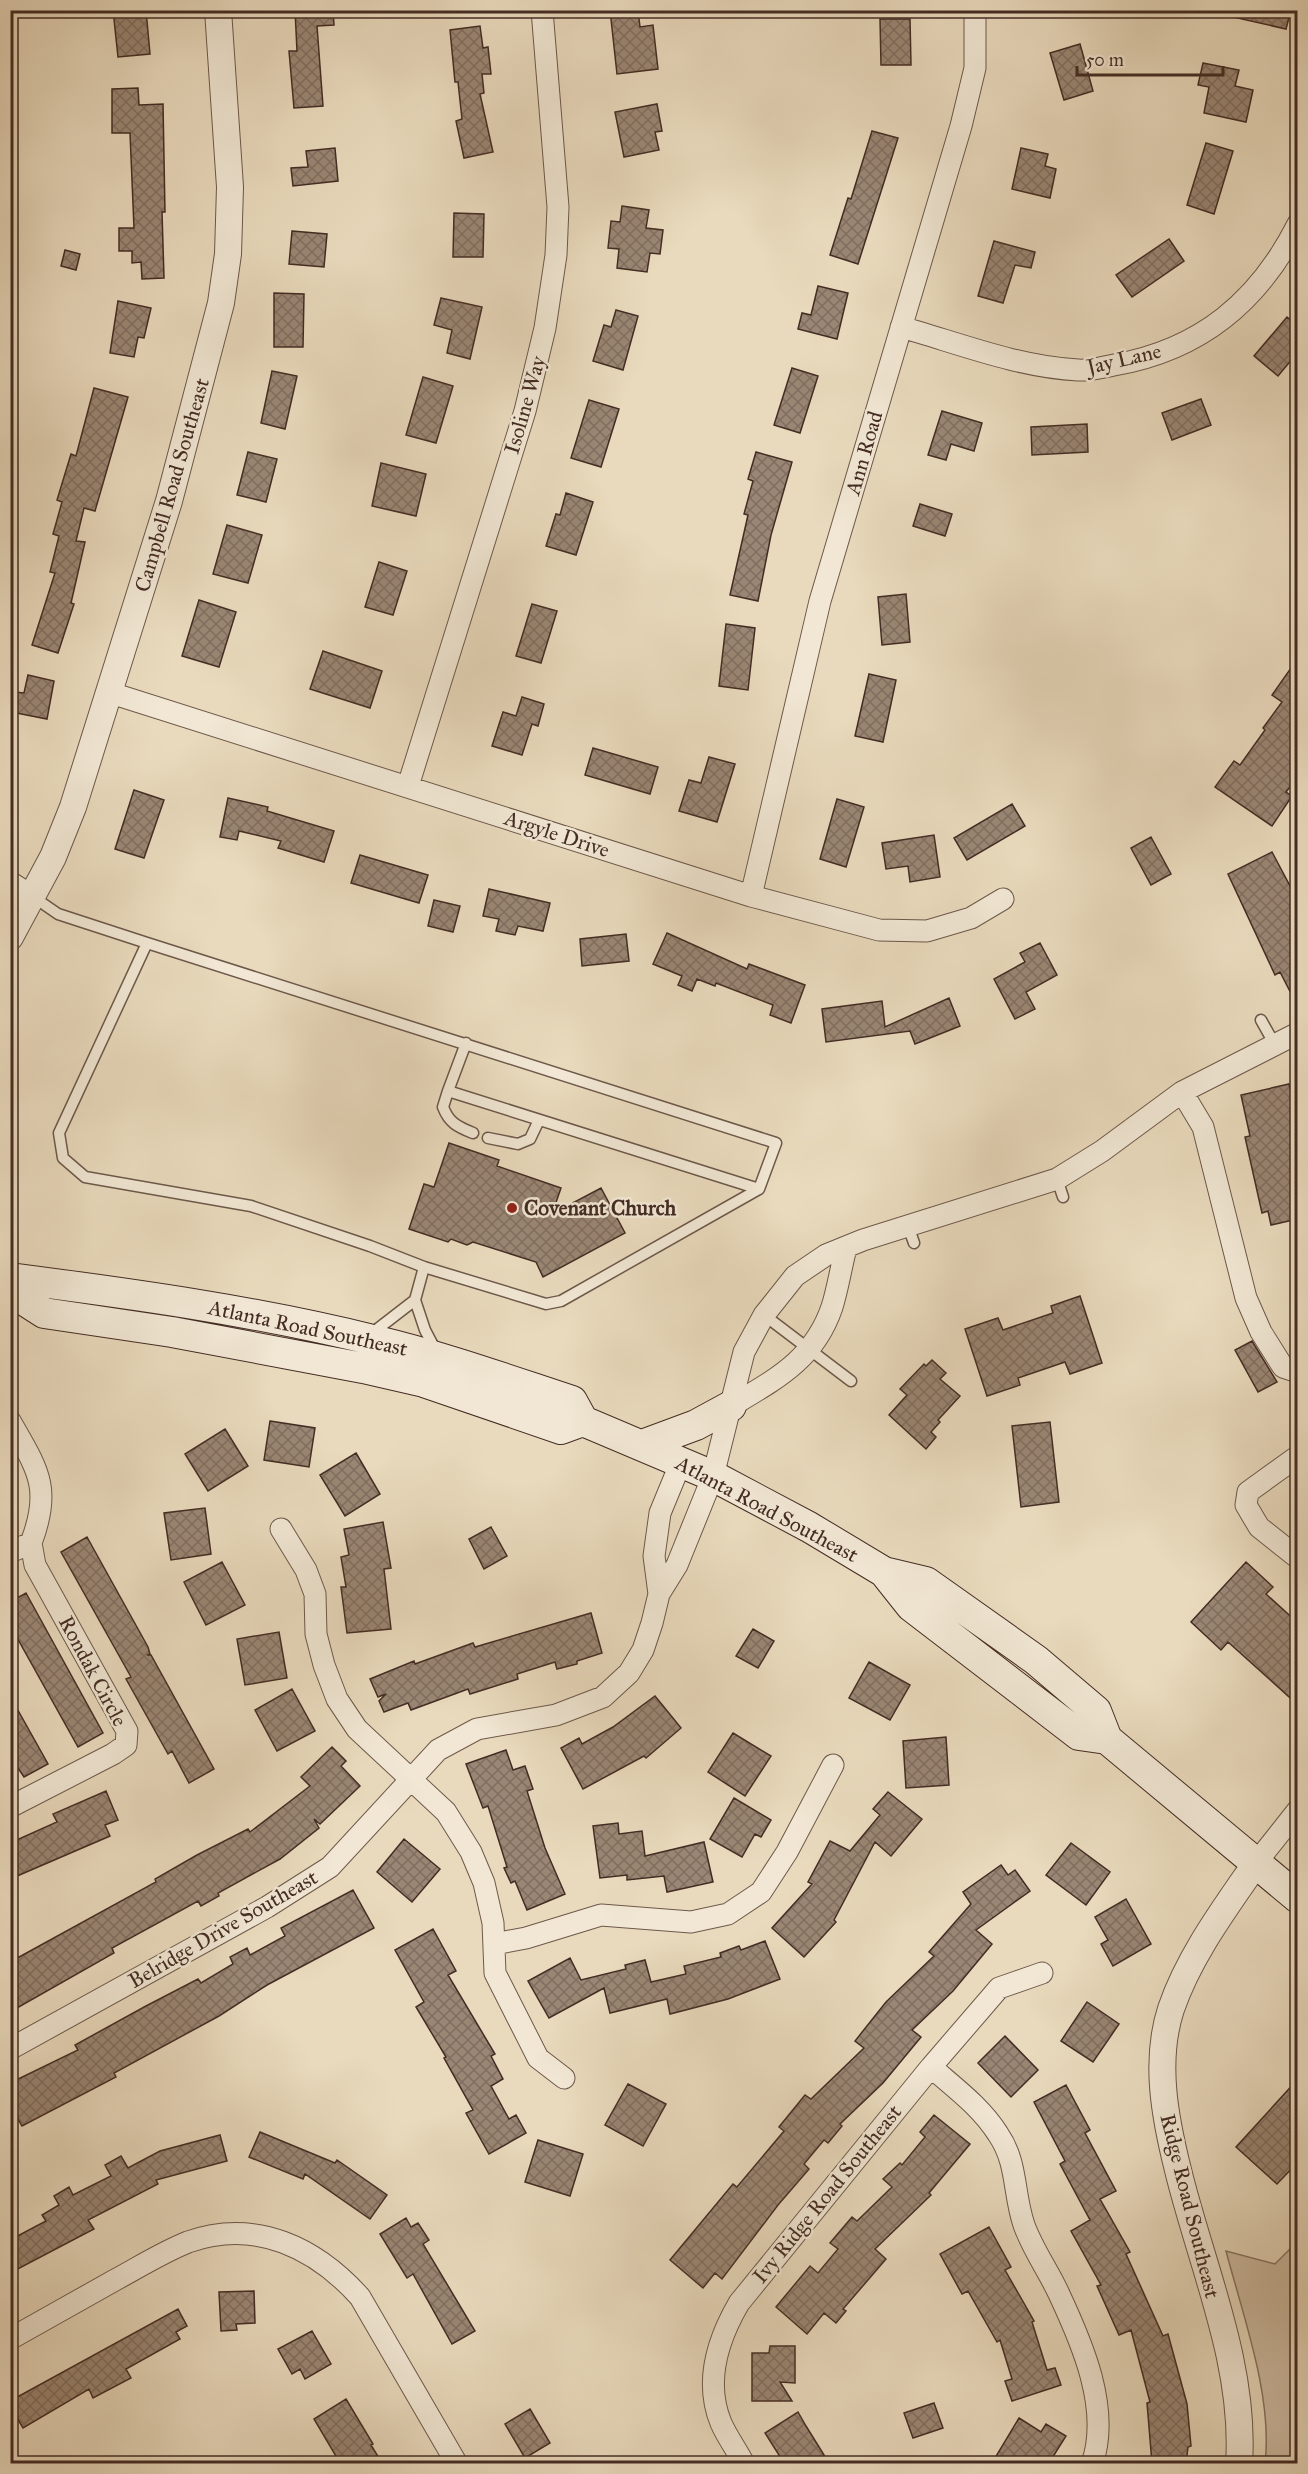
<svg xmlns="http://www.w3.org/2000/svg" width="1308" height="2474" font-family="'IM FELL Great Primer',serif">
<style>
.green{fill:#cdbca3;stroke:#887464;stroke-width:1.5}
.building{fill:url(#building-cross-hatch);stroke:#442c24;stroke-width:1.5}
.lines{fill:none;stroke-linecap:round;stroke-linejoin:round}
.service-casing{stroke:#6d584a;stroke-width:13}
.minor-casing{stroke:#6d584a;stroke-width:23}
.tertiary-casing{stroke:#6d584a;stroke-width:28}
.secondary-casing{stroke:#442c24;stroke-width:32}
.service{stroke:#f1e7d4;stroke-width:10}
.minor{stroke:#f1e7d4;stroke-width:21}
.tertiary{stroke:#f1e7d4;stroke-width:26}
.secondary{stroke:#f1e7d4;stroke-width:30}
.poi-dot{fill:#8f2418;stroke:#f1e7d4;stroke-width:2}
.labels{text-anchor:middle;stroke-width:5;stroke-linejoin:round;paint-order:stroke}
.street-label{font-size:21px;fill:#442c24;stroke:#f1e7d4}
.poi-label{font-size:21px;font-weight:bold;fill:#442c24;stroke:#f1e7d4;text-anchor:start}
</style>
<defs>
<pattern id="building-cross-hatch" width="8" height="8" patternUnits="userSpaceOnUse" patternTransform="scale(1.5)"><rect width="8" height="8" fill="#9a8674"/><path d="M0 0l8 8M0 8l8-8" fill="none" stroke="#7f6e5f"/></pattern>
</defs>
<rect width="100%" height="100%" fill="#e9dabd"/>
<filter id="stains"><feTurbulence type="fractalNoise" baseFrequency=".00333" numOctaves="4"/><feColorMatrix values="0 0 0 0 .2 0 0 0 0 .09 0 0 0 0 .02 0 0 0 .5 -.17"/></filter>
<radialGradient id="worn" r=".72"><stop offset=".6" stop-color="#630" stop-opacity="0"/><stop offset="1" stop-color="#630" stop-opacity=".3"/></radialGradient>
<path class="green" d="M1297 2242V2463H1265C1273 2397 1243 2316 1226 2251L1275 2264Z"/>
<path class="building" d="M113 10H146L150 54 118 57Z
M295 10H333L334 25 317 26 323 106 294 108 289 51H297Z
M610 10H638L640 27 653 25 658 69 617 74Z
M1234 10H1291L1286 29 1233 17Z
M880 19H910L911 65H881Z
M480 26 483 48 488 47 491 74H482L484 93 480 94 493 152 464 158 456 121 462 119 458 82H455L450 30Z
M1080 44 1093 91 1064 100 1050 53Z
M1203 63 1239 70 1235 86 1253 90 1246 122 1204 113 1209 87 1198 85Z
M138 88 139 105 163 104 165 212H162L164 278 142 279 141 262 132 263V251H119V228H134L130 133H112V89Z
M657 104 662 131 655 132 659 150 624 157 615 112Z
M872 131 898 138 858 264 830 255 848 198 851 199Z
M1206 143 1233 151 1214 214 1187 205Z
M335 148 338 181 293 186 291 168 308 167 306 151Z
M1021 148 1048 154 1045 166 1056 169 1050 198 1012 189Z
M622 206 649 210 646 228 663 230 660 254 650 253 647 272 617 268 619 249 608 248 611 221 620 222Z
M454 213 484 214 483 257H453Z
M292 231 327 234 324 267 289 264Z
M1169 239 1184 261 1132 297 1116 275Z
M994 241 1035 252 1031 268 1015 265 1003 303 978 296Z
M65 250 80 254 76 270 61 266Z
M818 286 848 293 837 339 798 329 802 313 811 315Z
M274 293 304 294 303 347H274Z
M441 298 482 307 470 359 447 353 452 330 434 325Z
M118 301 151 308 144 338 138 337 134 357 110 353Z
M616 310 638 316 623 370 593 361 604 325 611 327Z
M1287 317 1298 326V352L1278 376 1254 356Z
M792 368 818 376 800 433 774 425Z
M272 371 297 376 285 429 261 423Z
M423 377 453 386 436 443 406 435Z
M94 388 128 397 95 511 84 508 76 541 85 542 71 603 74 604 58 653 32 645 55 573 50 572 59 536 53 534 62 502 57 500 71 454 76 456Z
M1201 399 1211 425 1172 440 1162 413Z
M589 400 619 409 601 467 571 458Z
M942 411 982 423 974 451 951 444 946 460 928 455Z
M1087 424 1088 452 1032 455 1031 427Z
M248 452 277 459 266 502 237 495Z
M756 452 792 462 771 535 758 601 730 595 748 515 744 514 753 481 748 479Z
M381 463 426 474 416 516 372 506Z
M566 493 593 502 576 555 546 546 556 514 560 515Z
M920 504 952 514 945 536 913 526Z
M227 525 262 535 248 583 213 574Z
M379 562 407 571 393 615 365 607Z
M906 594 910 642 882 645 878 597Z
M199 600 236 612 219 667 182 656Z
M532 604 557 611 541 663 516 656Z
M726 624 755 628 748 690 719 686Z
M323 651 382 671 370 708 310 689Z
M1298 658V777L1286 792 1292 796 1272 826 1215 787 1234 761 1240 765 1265 730 1263 728 1282 702 1272 695Z
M869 674 896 680 883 742 855 736Z
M28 675 54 681 47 719 11 712 15 692 24 693Z
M522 697 544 704 538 726 532 724 522 755 492 746 503 712 516 716Z
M593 748 658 767 650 794 585 775Z
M709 757 735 764 717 822 679 811 689 780 701 783Z
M134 790 164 800 144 858 115 849Z
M228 798 268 807 267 811 334 831 324 862 278 848 281 841 239 831 237 840 220 837Z
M837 799 864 807 846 867 820 859Z
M1012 804 1025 826 967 860 954 838Z
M934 835 940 877 910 882 908 866 886 869 882 843Z
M1151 837 1171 874 1151 885 1131 848Z
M1272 852 1298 901V1007L1280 972 1275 975 1228 874Z
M360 855 428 875 419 903 351 883Z
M489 889 550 903 543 931 518 926 515 935 496 931 499 919 483 916Z
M434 900 460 906 453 932 428 926Z
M667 933 747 969 749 964 805 985 791 1023 770 1015 773 1005 716 983 715 986 697 979 692 991 678 985 682 976 653 964Z
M626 934 629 961 582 966 580 939Z
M1040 943 1057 975 1026 992 1035 1009 1015 1019 994 979 1025 962 1020 953Z
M949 998 960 1026 915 1044 910 1031 826 1042 822 1009 882 1001 885 1027Z
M1289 1084 1298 1121V1219L1271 1225 1268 1211 1262 1213 1245 1137 1250 1136 1241 1095Z
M449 1143 499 1160 497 1166 561 1188 552 1214 601 1188 625 1233 543 1277 536 1262 473 1242 467 1245 451 1239 448 1242 409 1229 424 1184 434 1187Z
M1080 1296 1102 1363 1070 1374 1065 1362 1018 1378 1020 1385 987 1396 965 1329 998 1318 1003 1330 1053 1313 1051 1306Z
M1252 1341 1277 1382 1258 1392 1235 1350Z
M932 1360 946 1373 940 1379 960 1396 938 1420 940 1422 931 1432 936 1437 926 1449 889 1415 907 1395 900 1389 924 1364 926 1366Z
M270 1421 315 1428 309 1467 264 1460Z
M1050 1422 1059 1502 1021 1507 1012 1426Z
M225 1429 248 1466 208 1491 185 1454Z
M356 1453 380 1494 345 1516 320 1475Z
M205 1508 211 1554 171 1560 164 1513Z
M383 1522 391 1568 384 1569 391 1629 347 1633 341 1587H346L341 1557 349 1555 344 1529Z
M491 1527 507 1556 484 1569 469 1539Z
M87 1537 148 1647 150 1654 147 1655H151L214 1769 189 1783 172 1751 168 1754 126 1679 131 1677 61 1552Z
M222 1562 245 1605 206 1625 184 1582Z
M1246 1562 1273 1587 1266 1594 1298 1623V1705L1228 1642 1221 1650 1191 1622Z
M26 1593 103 1733 78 1747 10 1625V1602Z
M591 1613 602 1653 577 1661V1664L557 1669 555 1662 517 1674 518 1679 470 1694 468 1689 411 1710 408 1703 384 1712 379 1701 386 1694 378 1697 370 1679 414 1661 415 1664 473 1643 475 1647Z
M753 1629 774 1641 758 1668 736 1656Z
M279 1632 287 1678 245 1685 237 1639Z
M869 1662 910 1685 890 1720 849 1698Z
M292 1689 315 1731 277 1751 255 1710Z
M10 1696 48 1764 24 1777 18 1768 10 1772Z
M655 1696 681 1728 646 1758 644 1756 583 1789 561 1748 579 1738 582 1744 613 1727Z
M733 1733 771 1756 745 1796 708 1772Z
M946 1737 949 1785 906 1788 903 1741Z
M332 1747 346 1761 341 1766 360 1786 320 1824 314 1819 319 1828 280 1859 218 1893 219 1896 201 1906 198 1901 112 1948 114 1953 10 2012V1962L156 1882 155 1879 197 1855 248 1829 250 1832 310 1786 301 1777Z
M506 1750 513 1770 525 1766 533 1789 527 1791 545 1848 565 1894 527 1910 515 1881 511 1883 504 1868 507 1867 488 1806 483 1808 466 1764Z
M106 1791 118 1820 105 1825 110 1836 10 1879V1843L57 1822 53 1814Z
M888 1792 922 1819 891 1856 875 1842 834 1920 836 1922 804 1957 772 1928 812 1884 808 1882 830 1841 850 1851 880 1815 873 1809Z
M734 1798 771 1820 761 1837 755 1834 742 1857 710 1839Z
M618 1823 619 1834 642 1831 645 1856 704 1842 713 1882 667 1892 664 1876 627 1880V1875L600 1878 593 1826Z
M404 1839 440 1869 412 1902 377 1872Z
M1071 1843 1110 1872 1086 1905 1046 1875Z
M1001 1865 1008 1875 1015 1870 1030 1891 976 1930 992 1944 953 1991 912 2030 921 2037 883 2083 840 2124 842 2126 828 2143 824 2140 804 2164 809 2169 778 2205 722 2279 715 2273 703 2288 670 2260 733 2184 737 2187 784 2131 779 2127 805 2095 811 2099 864 2048 855 2041 886 2002 934 1956 929 1952 971 1904 963 1892Z
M353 1890 374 1928 267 1985 219 2016 114 2073 116 2077 22 2126 10 2105V2083L78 2050 75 2045 146 2006 198 1979 201 1983 233 1964 230 1957 247 1948 250 1955 285 1936 281 1928Z
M1126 1899 1151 1944 1113 1966 1101 1944 1108 1940 1095 1917Z
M433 1929 456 1971 448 1975 495 2054 491 2056 503 2079 491 2086 509 2119 516 2115 526 2133 489 2154 466 2113 473 2110 444 2058 446 2057 416 2007 424 2002 395 1950Z
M765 1941 780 1979 728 1999 670 2014 667 1999 610 2013 604 1988 549 2018 528 1981 570 1958 581 1980 626 1969 625 1965 645 1960 651 1982 686 1974 684 1966 721 1957 720 1953 739 1946 741 1950Z
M1087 2002 1119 2024 1093 2062 1061 2041Z
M1005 2036 1038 2070 1011 2097 978 2063Z
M1298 2079V2162L1277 2184 1236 2147Z
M628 2084 666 2104 643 2146 605 2125Z
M1066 2085 1090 2130 1085 2133 1116 2191 1100 2199 1130 2252 1126 2254 1163 2336 1168 2334 1187 2404 1191 2446 1188 2447 1186 2463H1152L1147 2403 1150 2402 1131 2330 1119 2335 1097 2286 1101 2285 1071 2231 1090 2220 1060 2164 1065 2161 1034 2102Z
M934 2115 970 2144 929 2193 931 2195 875 2249 886 2259 843 2309 846 2311 836 2323 824 2313 807 2334 776 2307 810 2266 818 2273 838 2249 830 2243 852 2217 857 2221 892 2187 883 2179 900 2163 902 2165 925 2137 920 2132Z
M260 2132 335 2163 337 2160 387 2195 370 2219 305 2174 303 2179 249 2157Z
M220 2135 227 2161 156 2180 158 2184 88 2220 94 2229 10 2273V2240L46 2221 42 2215 59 2205 54 2196 69 2187 73 2195 111 2176 105 2165 121 2156 128 2168 160 2151Z
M538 2140 583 2154 570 2196 525 2182Z
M406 2218 411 2227 418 2223 429 2240 423 2244 475 2331 452 2344 413 2274 407 2278 380 2234Z
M989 2227 1011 2267 1005 2270 1034 2321 1032 2322 1047 2370 1055 2368 1061 2385 1012 2401 1005 2381 1012 2379 1000 2340 997 2342 968 2291 962 2294 940 2254Z
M254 2291 255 2323 236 2324 237 2330 221 2331 219 2292Z
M178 2309 187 2326 176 2332 180 2339 126 2369 131 2378 93 2398 89 2389 23 2428 10 2406V2401Z
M312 2331 331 2364 305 2379 300 2369 292 2374 278 2349Z
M770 2346H795V2383L780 2382 792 2401H752V2353H769Z
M346 2399 373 2444 371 2445 382 2463H340L314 2419Z
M934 2403 943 2428 913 2438 904 2413Z
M530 2409 550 2443 525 2458 505 2424Z
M798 2412 806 2426 829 2463H784L765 2433Z
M1019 2418 1041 2432 1046 2424 1066 2436 1049 2463H992Z"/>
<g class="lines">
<g class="service-casing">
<path id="service" d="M32 896 58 914 147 943 776 1143 759 1189 561 1301 546 1304 424 1267 415 1300
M147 943 59 1133 63 1158 85 1177 251 1206 370 1246 424 1267
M1261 1020 1275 1045
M466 1043 448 1091 759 1189
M448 1091 443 1107C449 1123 458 1127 473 1133
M488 1138 518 1144 530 1139 539 1120
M1057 1179 1063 1197
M908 1226 914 1243
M764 1315 851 1381
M371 1334 415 1300 425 1330 436 1351"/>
</g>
<g class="minor-casing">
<path id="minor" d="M901 327C958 343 1018 367 1078 370 1089 371 1103 367 1114 365 1201 350 1259 301 1298 224
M111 693 751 896 879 930 927 931 971 918 1003 899
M408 786 525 411 545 328 556 255 558 207 542 10
M10 882 32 896
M751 896 820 601 961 126 975 68V10
M1182 1092 1203 1127 1246 1298 1261 1332 1283 1367 1298 1372
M731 1406C776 1379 814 1360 832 1307 838 1288 841 1267 846 1248
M10 1421C38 1470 52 1488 31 1543
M1298 1456 1248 1492 1246 1505 1259 1527 1298 1558
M281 1529 306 1570 315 1594 316 1634 324 1665 337 1699 357 1729 446 1812 471 1852 484 1883 493 1923 495 1973 538 2058 564 2078
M10 1552 31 1543 35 1565 127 1731 126 1745 113 1754 10 1807
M659 1594 677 1565 713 1476 744 1352 764 1315 795 1276 826 1255 863 1240 1057 1179 1102 1151 1182 1092 1298 1033
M1256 1863 1298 1810
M494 1944 526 1938 601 1915 691 1922 728 1914 761 1892 787 1852 833 1765
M10 2049 267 1907 330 1867 438 1750 477 1729 556 1715 603 1697 629 1673 643 1650 652 1623 659 1594 654 1556 660 1513 681 1462
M931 2067C955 2088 981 2107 998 2134 1018 2163 1013 2193 1024 2225 1033 2250 1048 2270 1059 2294 1082 2343 1111 2409 1092 2464
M10 2339C45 2319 80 2300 115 2280 139 2267 163 2252 188 2242 256 2218 316 2248 360 2297L457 2464
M744 2464C737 2450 727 2437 721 2423 704 2382 718 2339 739 2303L931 2067 999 1988 1042 1973"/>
</g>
<g class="tertiary-casing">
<path id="tertiary" d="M10 937 53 857 73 807 169 501 221 303 228 254 230 187 218 10
M1239 2464C1246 2364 1201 2265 1178 2170 1165 2118 1154 2061 1171 2009 1189 1956 1225 1908 1256 1863"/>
</g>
<g class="secondary-casing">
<path id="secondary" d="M10 1278C133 1294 257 1311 377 1341 444 1357 508 1380 572 1401L583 1421
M16 1295 44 1313 172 1332 363 1368 424 1382 561 1429 583 1421 713 1476 809 1527 884 1572 926 1582 1036 1660 1096 1711 1107 1739 1298 1898
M642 1445 696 1425 731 1406
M884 1572 911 1606 1079 1735 1107 1739"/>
</g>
<use href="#service" class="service"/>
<use href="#minor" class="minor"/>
<use href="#tertiary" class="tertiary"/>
<use href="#secondary" class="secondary"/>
</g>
<circle class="poi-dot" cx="512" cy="1208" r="6"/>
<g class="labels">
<g class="street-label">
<text transform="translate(1124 359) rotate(-13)" y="7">Jay Lane</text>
<text transform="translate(525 405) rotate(-74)" y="7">Isoline Way</text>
<text transform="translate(864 453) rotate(-74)" y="7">Ann Road</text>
<text transform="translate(172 485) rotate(-74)" y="7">Campbell Road Southeast</text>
<text transform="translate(557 834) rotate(18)" y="7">Argyle Drive</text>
<text transform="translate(308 1328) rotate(12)" y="7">Atlanta Road Southeast</text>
<text transform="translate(767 1509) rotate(28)" y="7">Atlanta Road Southeast</text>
<text transform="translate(93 1671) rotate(62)" y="7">Rondak Circle</text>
<text transform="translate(223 1929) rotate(-30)" y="7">Belridge Drive Southeast</text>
<text transform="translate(827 2194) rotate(-51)" y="7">Ivy Ridge Road Southeast</text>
<text transform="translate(1190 2206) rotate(76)" y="7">Ridge Road Southeast</text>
</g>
<g class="poi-label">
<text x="524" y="1215">Covenant Church</text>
</g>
</g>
<rect width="1308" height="2474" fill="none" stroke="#e9dabd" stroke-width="36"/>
<rect x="12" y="12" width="1284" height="2450" fill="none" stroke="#442c24" stroke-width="3"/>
<rect x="18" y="18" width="1272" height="2438" fill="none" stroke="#442c24" stroke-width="1.5"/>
<path d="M1077 66v9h146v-9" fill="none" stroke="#442c24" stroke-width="3"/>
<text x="1086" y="66" font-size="18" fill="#442c24" stroke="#f1e7d4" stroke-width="4.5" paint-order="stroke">50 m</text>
<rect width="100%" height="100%" filter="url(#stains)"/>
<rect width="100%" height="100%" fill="url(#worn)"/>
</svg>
